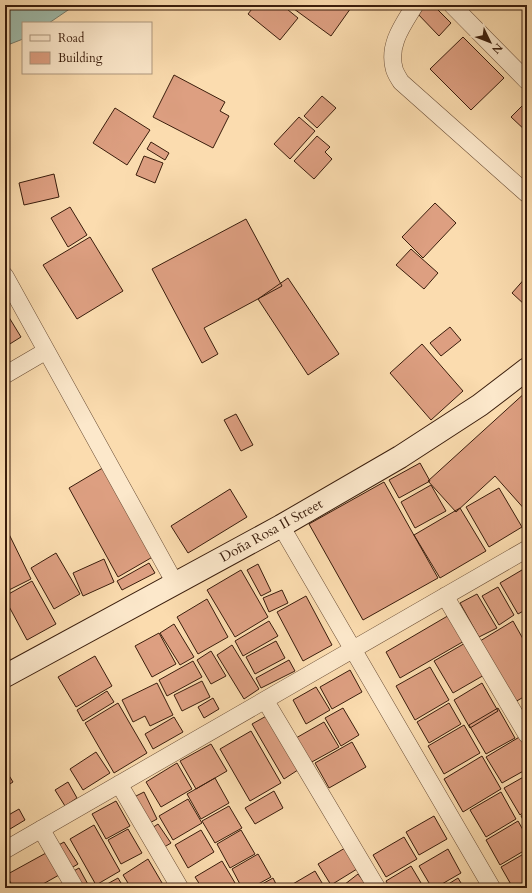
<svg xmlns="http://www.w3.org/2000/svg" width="532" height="893" font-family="Cardo,serif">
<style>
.water{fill:#9fbcac;stroke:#777c6c}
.building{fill:#dd9f81;stroke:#3a1d0c}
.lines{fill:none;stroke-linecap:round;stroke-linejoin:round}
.street-casing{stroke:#6a4d35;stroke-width:18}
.secondary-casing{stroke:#3a1d0c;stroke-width:24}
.street{stroke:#fce8cb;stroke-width:17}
.secondary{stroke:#fce8cb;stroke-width:22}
.labels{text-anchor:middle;stroke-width:4;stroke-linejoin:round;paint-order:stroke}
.street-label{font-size:14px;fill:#3a1d0c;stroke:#fce8cb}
</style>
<rect width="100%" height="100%" fill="#fbdcaf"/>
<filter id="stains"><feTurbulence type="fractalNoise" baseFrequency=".005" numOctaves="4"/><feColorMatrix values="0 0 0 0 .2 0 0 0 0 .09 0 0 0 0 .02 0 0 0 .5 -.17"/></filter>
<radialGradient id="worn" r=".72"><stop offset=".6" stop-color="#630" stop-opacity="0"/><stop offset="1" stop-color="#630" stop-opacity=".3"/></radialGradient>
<path class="water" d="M5 5H73L71 8 49 23H23V39L5 46Z"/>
<path class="building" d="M255 5H282L298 18 280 40 248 14Z
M291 5H353L331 36 290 6Z
M423 5H433L451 23 439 36 416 12Z
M463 37 504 78 471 110 430 69Z
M174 75 225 102 220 111 229 116 213 148 153 117Z
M322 96 336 108 317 128 304 116Z
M526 102 527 103V132L511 117Z
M115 108 150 130 127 165 93 143Z
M299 117 315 131 290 159 274 144Z
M317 136 330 147 325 152 332 159 314 179 294 161Z
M151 142 169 153 165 160 147 149Z
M144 156 163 163 155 183 136 175Z
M54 174 59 197 24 205 19 183Z
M435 203 456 223 423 258 402 237Z
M70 207 87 235 68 247 51 218Z
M246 219 282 286 204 328 218 354 202 363 152 269Z
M90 237 123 291 77 319 43 265Z
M411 249 438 273 424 289 396 265Z
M527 276V304L526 306 512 293Z
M288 278 339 354 308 375 258 299Z
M7 314 21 337 5 347V315Z
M450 327 461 340 441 356 430 343Z
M422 344 463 391 431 420 390 373Z
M527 391V512L495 476 456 512 428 481Z
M236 414 253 445 241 451 224 420Z
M420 463 430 481 399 498 389 480Z
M106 466 156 555 118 577 69 488Z
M384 482 438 578 363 620 309 524Z
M431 485 446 511 415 528 401 502Z
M499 488 522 527 489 547 466 507Z
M230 489 247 517 188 553 171 526Z
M460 508 486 551 440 578 414 535Z
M6 528 31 579 5 592V529Z
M56 553 80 594 54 609 31 568Z
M104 559 114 582 83 596 73 573Z
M149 563 155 573 122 590 117 581Z
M258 564 271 591 261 596 247 570Z
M527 567V609L518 614 500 583Z
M241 570 268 617 235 637 207 590Z
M32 581 56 624 27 640 5 599V596Z
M498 587 514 615 499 625 482 596Z
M282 590 288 603 269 612 263 598Z
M477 594 497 628 479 637 460 603Z
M306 596 332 645 303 661 277 612Z
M207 599 228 637 198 654 177 617Z
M451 614 466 640 400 678 386 652Z
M269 621 278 636 243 656 235 641Z
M513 621 527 646V695L515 702 480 641Z
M174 624 194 657 180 665 160 633Z
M159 633 176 664 152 677 135 646Z
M276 641 285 658 255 674 246 657Z
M467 642 486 674 453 693 434 661Z
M232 645 259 689 244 699 217 655Z
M211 651 226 676 211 684 197 660Z
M95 656 112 686 76 707 58 677Z
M289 660 295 671 261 688 256 678Z
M193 661 202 677 167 696 159 680Z
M430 667 449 700 415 720 396 686Z
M350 670 362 692 332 709 320 687Z
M202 681 210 697 182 711 174 695Z
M157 683 173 715 150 726 145 716 133 722 122 700Z
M482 683 498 711 470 728 454 700Z
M316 687 330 710 306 724 293 700Z
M107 691 114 702 83 721 77 710Z
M213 698 219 709 204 718 198 707Z
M118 703 147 753 114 773 85 723Z
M449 703 461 724 429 743 417 722Z
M343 708 359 735 341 746 325 718Z
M498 708 515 738 486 754 469 725Z
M270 714 301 768 284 779 252 724Z
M174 717 183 732 153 749 145 734Z
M324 722 339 747 310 763 296 738Z
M464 725 480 753 444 774 428 746Z
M251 731 281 783 250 801 220 749Z
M521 736 527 746V769L502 783 486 757Z
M352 742 366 767 329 788 315 763Z
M211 744 227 771 196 789 180 761Z
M96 752 110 773 83 790 70 769Z
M482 756 501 789 463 812 444 779Z
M177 763 192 789 161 807 146 782Z
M5 769 13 782 5 787Z
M527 775V810L520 815 504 788Z
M215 778 229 803 201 819 187 794Z
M68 782 77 798 65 806 55 790Z
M274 791 283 808 255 824 245 808Z
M144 792 157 819 146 825 132 798Z
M501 792 516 819 486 837 470 810Z
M188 799 202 823 173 840 159 816Z
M116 801 130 826 106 839 92 814Z
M229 806 242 828 215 843 202 821Z
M19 809 25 820 5 832V817Z
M527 813V827L521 816Z
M434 816 447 839 419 855 406 832Z
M518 821 527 837V849L500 865 486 840Z
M158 824 171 843 161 849 149 830Z
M94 825 120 871 96 885 70 839Z
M128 829 142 853 121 864 108 840Z
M201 830 214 852 188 868 175 845Z
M241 830 255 854 230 868 217 844Z
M404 837 417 859 386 877 373 855Z
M64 842 78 864 68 870 55 847Z
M345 848 357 869 331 885 318 864Z
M448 849 461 873 435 888H432L419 866Z
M527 852V881L513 888 501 867Z
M46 853 59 875 36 888H14L6 875Z
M258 854 271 877 251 888H242L232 869Z
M148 859 165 888H131L123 875Z
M222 861 238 888H202L195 877Z
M411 866 424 888H390L386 881Z
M79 868 90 888H78L70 873Z
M315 871 325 888H286Z
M358 874 367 886 364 888H340Z
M118 878 124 888H100Z
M273 878 278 888H255Z
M458 878 464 888H442Z"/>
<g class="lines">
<g class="street-casing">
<path id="street" d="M415 5C403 25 388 44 394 68 395 73 398 77 401 82L527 194
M452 5 527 81
M5 276 175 583
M5 375 46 351
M281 526 492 888
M445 596 527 735
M265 700 377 888
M119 784 180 888
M41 829 75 888
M5 850 527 549"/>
</g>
<g class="secondary-casing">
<path id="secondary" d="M5 676 281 526 400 457 480 405 527 369"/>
</g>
<use href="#street" class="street"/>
<use href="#secondary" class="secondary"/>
</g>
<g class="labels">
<g class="street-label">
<text transform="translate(271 530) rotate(-29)" y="5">Doña Rosa II Street</text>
</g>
</g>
<rect width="532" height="893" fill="none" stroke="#fbdcaf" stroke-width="20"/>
<rect x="6" y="6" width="520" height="881" fill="none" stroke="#3a1d0c" stroke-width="2"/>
<rect x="10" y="10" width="512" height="873" fill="none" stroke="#3a1d0c"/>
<rect x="22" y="22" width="130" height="52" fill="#fce8cb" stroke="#ae977f"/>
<rect x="30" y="35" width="20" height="6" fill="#fce8cb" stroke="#ae977f"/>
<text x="58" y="42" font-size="12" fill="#3a1d0c">Road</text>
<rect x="30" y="52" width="20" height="12" fill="#dd9f81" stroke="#ae977f"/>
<text x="58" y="62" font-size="12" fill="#3a1d0c">Building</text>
<g transform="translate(490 42) rotate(133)" stroke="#fce8cb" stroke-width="3" paint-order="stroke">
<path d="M0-3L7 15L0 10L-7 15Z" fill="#3a1d0c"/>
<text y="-6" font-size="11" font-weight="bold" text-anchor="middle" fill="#3a1d0c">N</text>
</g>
<rect width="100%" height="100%" filter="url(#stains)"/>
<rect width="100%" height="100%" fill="url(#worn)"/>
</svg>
